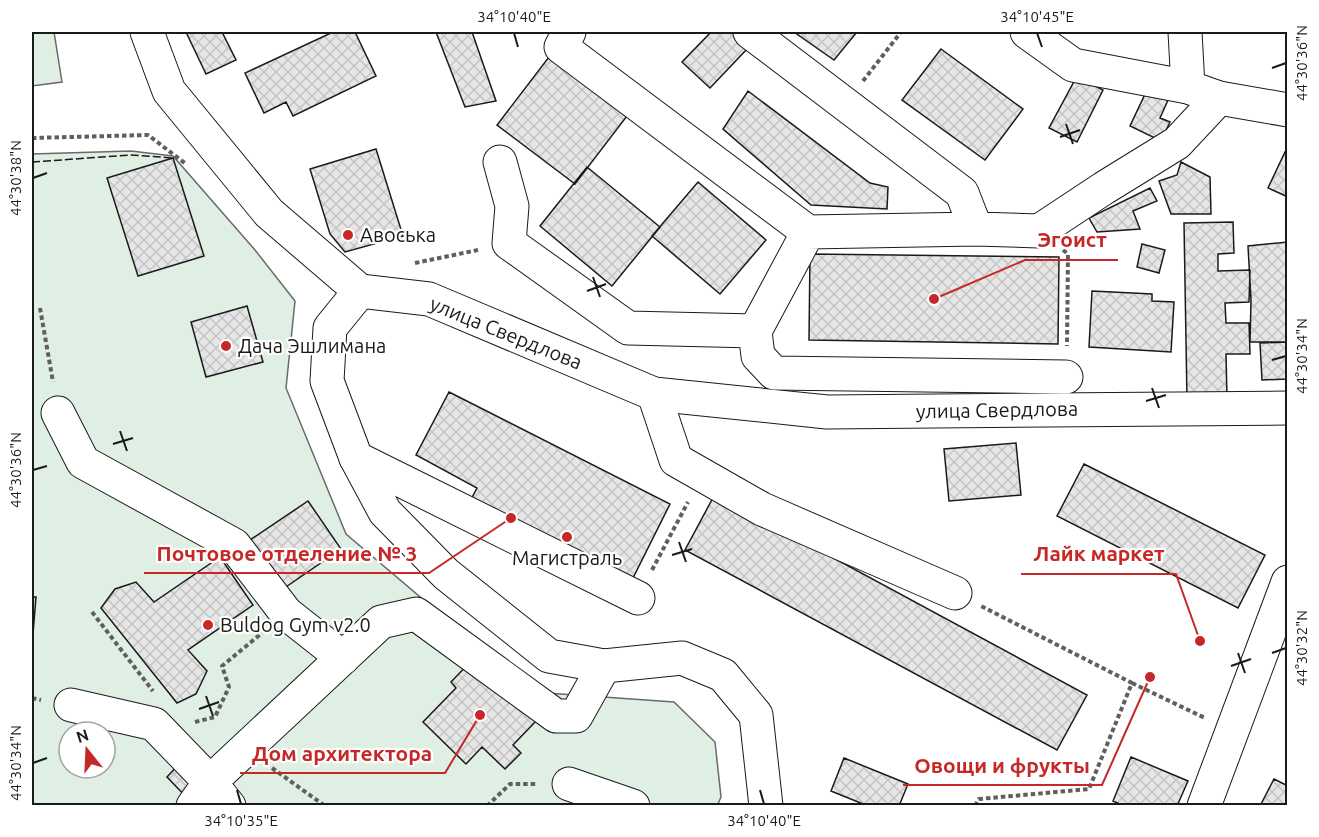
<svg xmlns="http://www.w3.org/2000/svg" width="1319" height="837" font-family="Ubuntu,sans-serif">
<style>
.green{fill:#e0efe3;stroke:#6a6a6a;stroke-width:1.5;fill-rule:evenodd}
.building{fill:url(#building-cross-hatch);stroke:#1a1a1a;stroke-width:1.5}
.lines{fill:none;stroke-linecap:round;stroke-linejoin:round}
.minor-casing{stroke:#1a1a1a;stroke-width:35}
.major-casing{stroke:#1a1a1a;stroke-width:35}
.path{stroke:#5f5f5f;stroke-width:4;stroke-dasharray:4.5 3;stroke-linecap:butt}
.minor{stroke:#fff;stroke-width:33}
.major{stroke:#fff;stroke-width:33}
.fence{stroke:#1a1a1a;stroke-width:1.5;stroke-dasharray:8 3;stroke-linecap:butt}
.ticks{fill:none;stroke:#1a1a1a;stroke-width:2}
.poi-dot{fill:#c62828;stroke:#fff;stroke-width:2}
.labels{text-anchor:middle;stroke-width:4.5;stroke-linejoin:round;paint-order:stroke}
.poi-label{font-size:20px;fill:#1a1a1a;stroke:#fff;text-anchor:start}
.street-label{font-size:20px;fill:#1a1a1a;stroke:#fff}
.leader{fill:none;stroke:#c62828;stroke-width:2}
.callout-dot{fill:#c62828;stroke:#fff;stroke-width:2}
.callout-label{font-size:21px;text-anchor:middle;font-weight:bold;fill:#c62828;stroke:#fff;stroke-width:4.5;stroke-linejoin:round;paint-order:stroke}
.neatline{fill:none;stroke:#1a1a1a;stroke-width:2}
.ticks-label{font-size:15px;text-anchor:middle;fill:#1a1a1a}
</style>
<defs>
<pattern id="building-cross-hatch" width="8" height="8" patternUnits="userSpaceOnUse" patternTransform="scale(1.5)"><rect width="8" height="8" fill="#e6e6e6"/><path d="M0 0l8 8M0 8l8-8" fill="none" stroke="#c5c5c5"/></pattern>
</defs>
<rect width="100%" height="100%" fill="#fff"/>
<path class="green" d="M32 32H54L62 82 32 86Z
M131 151 173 156 255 250 295 301 286 388 346 534 532 692 674 702 715 742 721 797 717 806 32 805V154ZM69 732H105V768H69Z"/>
<path class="building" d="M186 32H222L236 60 206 74Z
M333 32H355L376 76 293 116 286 102 264 113 245 73Z
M436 32H472L496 101 465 107Z
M711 32H731L748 48 710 88 682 62Z
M794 32H857L834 60Z
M941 49 1023 109 985 160 902 100Z
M549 57 627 116 575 184 497 125Z
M1077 76 1103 90 1077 142 1049 128Z
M1147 90 1168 100 1160 118 1170 122 1161 141 1130 126Z
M748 91 870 183 888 187 887 209 811 205 723 129Z
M376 149 403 236 345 252 330 234 310 169Z
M1285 152 1288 153V197L1268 188Z
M173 158 204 256 138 276 107 178Z
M1181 162 1210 177 1211 214H1171L1159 181 1177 175Z
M587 167 660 227 612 286 540 226Z
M698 182 766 240 720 294 652 236Z
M1150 188 1157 201 1133 211 1140 229 1097 232 1089 218Z
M1233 222 1234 253 1218 254V271L1250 270 1249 302 1225 303 1226 323H1249L1250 354H1226L1227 399 1187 400 1184 223Z
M1288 242V342H1250L1251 300 1248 246Z
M1142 244 1165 250 1159 273 1137 267Z
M810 254 1059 257 1058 344 809 340Z
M1092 291 1152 294V301L1174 302 1171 352 1089 347Z
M247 306 263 362 206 377 191 322Z
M1288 342V379L1262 380 1260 343Z
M449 392 670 504 630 584 467 507 477 488 416 455Z
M1016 443 1021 495 949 501 944 449Z
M1084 464 1265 555 1238 608 1057 516Z
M715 494 1087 695 1057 750 685 550Z
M308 501 341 549 280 591 247 542Z
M220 557 253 605 188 650 207 671 196 694 177 703 101 608 115 589 136 582 154 602Z
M32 597H36L33 634H32Z
M473 659 536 721 513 745 521 753 505 769 482 747 466 764 423 722 456 688 451 682Z
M1131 757 1188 781 1177 806H1124L1113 801Z
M844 758 908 784 899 806H868L831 791Z
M181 762 204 786 189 800 167 777Z
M1274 779 1288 786V806H1260Z"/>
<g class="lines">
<g class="minor-casing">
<path id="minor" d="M147 32 169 91 269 213 360 291
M569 32 561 47 808 232 976 229 1039 231 1104 188 1177 143 1219 98
M750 32 962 193 976 229
M1185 32 1188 87
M500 162 512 206 509 243 628 328 755 331 808 232
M755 331 758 356 774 373 1066 377
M654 394 676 460 762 509 955 593
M58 413 83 462 234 545 286 613 343 658
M356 458 638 598
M71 705 154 724 210 782 229 806
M569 784 633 806
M193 806 210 782 381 622 416 614 556 716H576L604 666
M1204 806 1288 582"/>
</g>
<g class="major-casing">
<path id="major" d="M1027 32 1073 65 1188 87 1219 98 1288 110
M766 806 756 715 723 675 682 658 604 666 549 656 446 574 385 512 356 458 327 381 330 328 360 291 429 299 654 394 827 412 1288 408"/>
</g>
<path class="path" d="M863 81 901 32
M32 138 148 135 186 164
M1063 250 1068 254 1067 346
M415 263 478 250
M40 308 53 382
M652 570 688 502
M92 612 153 691
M1132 683 1205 718
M32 698 41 700
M195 722 215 717 229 687 222 666 262 633
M272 768 325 806
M487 806 510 784H537
M975 806 979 799 1089 789 1132 683 981 606"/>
<use href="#minor" class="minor"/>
<use href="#major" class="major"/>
<path class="fence" d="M32 162 131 155 173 158"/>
</g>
<path class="ticks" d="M514 33 518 47M1037 33 1042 47M1272 68 1286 63M1066 124 1073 144M1060 137 1080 130M33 178 47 173M593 277 600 297M587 291 606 284M1272 360 1286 356M1152 388 1159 408M1146 401 1166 395M120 431 127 451M113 444 133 438M33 470 47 466M679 542 686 562M672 555 692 549M1238 653 1245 673M1272 653 1286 648M1231 666 1251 659M206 696 213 716M199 709 219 702M33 763 47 758M237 790 241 804M760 790 764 804"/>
<g class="poi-dot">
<circle cx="348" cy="235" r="6"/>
<circle cx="226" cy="346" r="6"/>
<circle cx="567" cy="537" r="6"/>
<circle cx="208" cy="625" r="6"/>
</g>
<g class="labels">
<g class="poi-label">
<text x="360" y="242">Авоська</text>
<text x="238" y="353">Дача Эшлимана</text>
<text x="567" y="565" text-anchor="middle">Магистраль</text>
<text x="220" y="632">Buldog Gym v2.0</text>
</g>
<g class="street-label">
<text transform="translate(506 333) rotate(22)" y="7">улица Свердлова</text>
<text transform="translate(997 410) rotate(-1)" y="7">улица Свердлова</text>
</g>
</g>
<path class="leader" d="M934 299L1025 260H1118M511 518L429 573H144M1200 641L1176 574H1021M480 715L445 773H240M1150 677L1102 785H903"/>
<g class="callout-dot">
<circle cx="934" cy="299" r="6"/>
<circle cx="511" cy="518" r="6"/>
<circle cx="1200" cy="641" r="6"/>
<circle cx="480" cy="715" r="6"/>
<circle cx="1150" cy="677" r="6"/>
</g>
<g class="callout-label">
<text x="1072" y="247">Эгоист</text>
<text x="287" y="561">Почтовое отделение № 3</text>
<text x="1099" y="561">Лайк маркет</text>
<text x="342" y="761">Дом архитектора</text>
<text x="1002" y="773">Овощи и фрукты</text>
</g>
<rect width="1319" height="837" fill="none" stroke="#ffffff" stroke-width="66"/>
<g transform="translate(87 750) rotate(342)"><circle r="28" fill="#ffffff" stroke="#a3a3a3" stroke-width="1.5"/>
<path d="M0-4.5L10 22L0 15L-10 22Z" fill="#c62828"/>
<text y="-9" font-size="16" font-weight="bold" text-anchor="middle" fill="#1a1a1a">N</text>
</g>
<rect x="33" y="33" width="1253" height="771" class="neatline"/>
<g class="ticks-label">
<text x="514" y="22">34°10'40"E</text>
<text x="1037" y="22">34°10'45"E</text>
<text transform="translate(1302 63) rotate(-90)" y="5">44°30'36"N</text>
<text transform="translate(16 178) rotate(-90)" y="5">44°30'38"N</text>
<text transform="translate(1302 356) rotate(-90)" y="5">44°30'34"N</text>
<text transform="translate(16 470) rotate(-90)" y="5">44°30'36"N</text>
<text transform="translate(1302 648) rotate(-90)" y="5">44°30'32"N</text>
<text transform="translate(16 763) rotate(-90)" y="5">44°30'34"N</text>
<text x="241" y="826">34°10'35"E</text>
<text x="764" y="826">34°10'40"E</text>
</g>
</svg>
